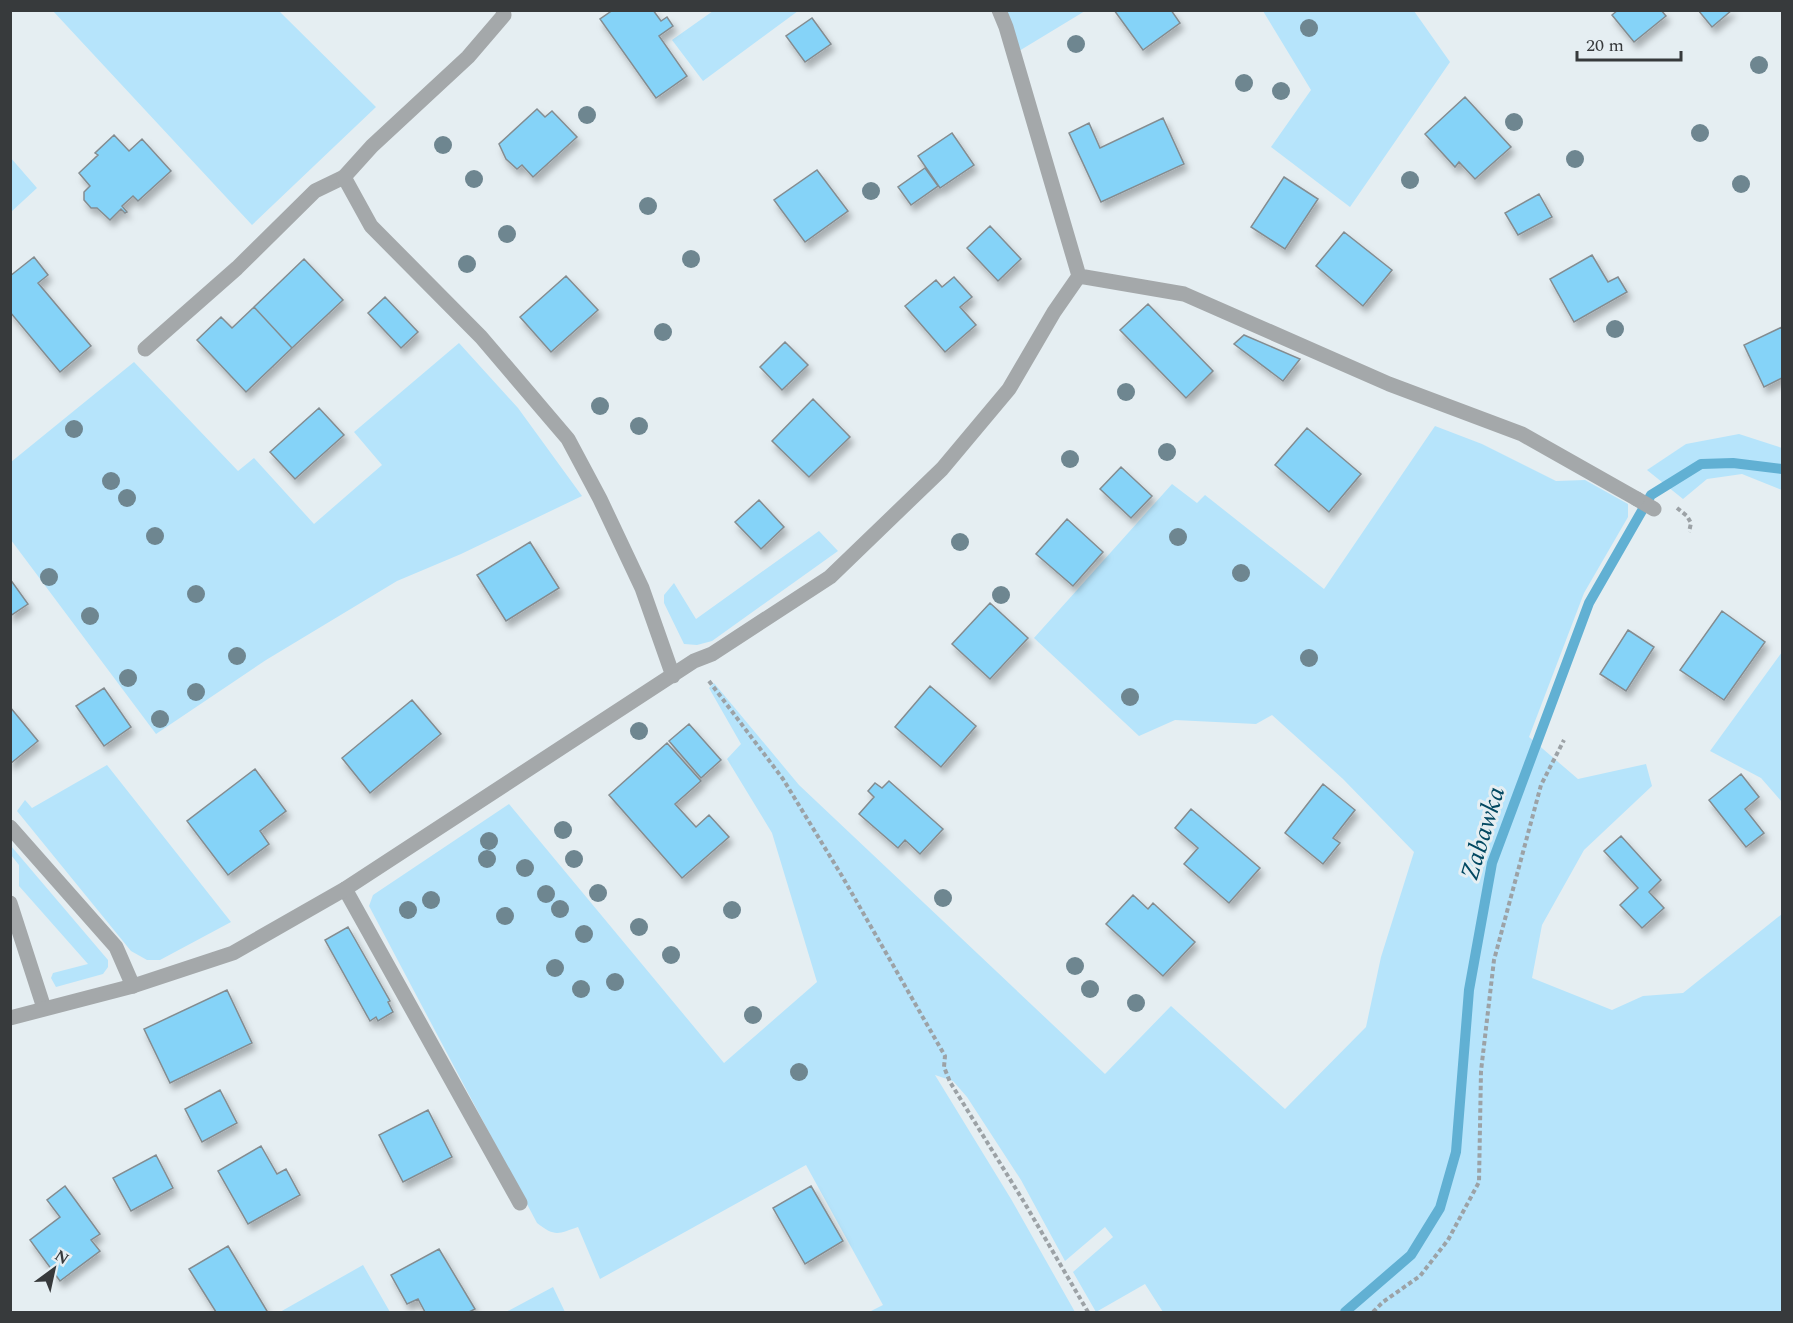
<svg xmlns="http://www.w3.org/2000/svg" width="1793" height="1323" font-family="Spectral,serif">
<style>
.green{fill:#b6e4fb}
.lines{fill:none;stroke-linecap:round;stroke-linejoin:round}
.stream{stroke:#61b0d3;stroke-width:10}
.building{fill:#85d3f8;stroke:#848c90;stroke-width:1.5;filter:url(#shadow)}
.path{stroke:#9ca2a6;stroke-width:4;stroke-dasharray:4.5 3;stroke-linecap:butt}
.service{stroke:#a4a8aa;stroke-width:15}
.minor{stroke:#a4a8aa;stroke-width:15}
.tree{fill:#6e8690}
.labels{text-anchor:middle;stroke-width:6;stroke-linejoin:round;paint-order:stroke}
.water-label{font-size:26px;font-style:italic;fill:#024861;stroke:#e5eef2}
</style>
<defs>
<filter id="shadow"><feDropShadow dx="3.5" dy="6" stdDeviation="3" flood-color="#0004"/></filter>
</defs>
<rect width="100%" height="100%" fill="#e5eef2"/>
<path class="green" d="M1004 10 1085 11 1019 51Z
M53 11H279L376 107 252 225Z
M713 11V10L798 11 703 81 672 40Z
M1263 11H1414L1450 62 1350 207 1271 147 1311 90Z
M10 157 37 188 11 212H10Z
M459 343 518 408 582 496 461 554 397 581 266 660 156 734 11 540V462L134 362 238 471 254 458 314 524 382 465 354 432Z
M1435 426 1482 444 1556 481 1585 480 1628 504V517L1584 593 1529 737 1578 779 1646 764 1652 786 1584 850 1542 925 1532 978 1612 1010 1643 996 1683 993 1782 914V1312H1163L1145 1284 1096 1312 1073 1272 1113 1237 1105 1227 1065 1261 1021 1180 967 1097 953 1081 935 1075 1011 1199 1075 1312H869L883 1305 806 1165 600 1279 578 1227C558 1234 555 1237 537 1223L369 906 373 895 509 804 724 1063 817 982 772 833 727 759 741 744 709 688 714 683 799 785 1105 1074 1171 1006 1285 1109 1366 1027 1381 957 1414 852 1343 779 1272 715 1256 724 1175 720 1139 736 1034 638 1172 484 1197 503 1205 495 1324 589Z
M1739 434 1782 448V490L1742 474 1707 479 1683 499 1647 470 1686 444Z
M819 531 838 551 712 641 697 645 684 644 664 603V595L674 583 696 619Z
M1782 652V802L1761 778 1710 751Z
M107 765 231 922 160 960H147L131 951 17 811 25 800 32 808Z
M11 846 108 960V967L103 974 56 987 51 978 53 973 88 964 19 886V865L11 855Z
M363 1265 390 1312H280Z
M553 1287 565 1312H506Z"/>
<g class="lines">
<path class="stream" d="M1345 1312 1411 1255 1440 1208 1456 1152 1469 990 1492 863 1589 603 1651 495 1701 464 1733 463 1782 469"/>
</g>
<path class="building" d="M613 10H653L661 21 667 17 673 26 659 36 687 76 656 98 600 19Z
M1114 10H1171L1180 23 1143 50Z
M1618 10H1661L1666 16 1634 42 1612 15Z
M1698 10H1732L1712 27Z
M812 18 831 44 805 62 786 36Z
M1465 97 1511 147 1475 179 1459 162 1455 167 1425 134Z
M537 109 545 117 552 111 577 137 533 177 522 165 517 169 506 159 499 144Z
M1163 118 1184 164 1101 202 1069 133 1089 123 1100 148Z
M952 133 974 165 940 188 918 156Z
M114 135 129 151 142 139 171 171 138 201 133 196 122 206 127 212 125 213 121 209 110 220 97 208H91L84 200V192L90 186 79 173 98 155 95 153Z
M925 168 938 186 911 205 898 187Z
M817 170 848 211 805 242 774 200Z
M1284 177 1318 199 1285 249 1251 227Z
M1539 194 1552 217 1518 235 1505 213Z
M990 226 1021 259 998 281 967 248Z
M1344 232 1392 270 1363 306 1316 266Z
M1592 255 1608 282 1618 277 1627 292 1574 322 1550 279Z
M34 257 48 275 38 283 91 346 60 372 10 312V276Z
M304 259 343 300 292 348 254 307Z
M566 276 598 310 551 352 520 317Z
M954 277 972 297 960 307 976 325 945 352 905 306 936 280 942 287Z
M385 297 418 332 401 348 368 313Z
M1148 304 1213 371 1186 398 1120 330Z
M254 307 292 348 246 392 197 340 221 317 232 328Z
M1782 327V378L1764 387 1744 345Z
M1244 335 1300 359 1283 381 1234 344Z
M785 342 808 365 782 390 760 367Z
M813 399 850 437 809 477 772 441Z
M319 408 344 435 295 479 270 452Z
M1307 428 1361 474 1329 512 1275 465Z
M1121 467 1152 496 1131 518 1100 489Z
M759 500 784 527 761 549 735 522Z
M1067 519 1103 552 1073 586 1036 554Z
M530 542 559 588 506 621 477 575Z
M10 579 28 604 10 616Z
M990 603 1028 638 990 679 952 644Z
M1722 611 1765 642 1724 700 1680 670Z
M1628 630 1654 647 1626 691 1600 674Z
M930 686 976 726 941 767 895 727Z
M104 688 131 727 104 746 76 706Z
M412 700 441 734 370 793 342 758Z
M10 707 38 741 10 764Z
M689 724 721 760 701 778 669 741Z
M667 743 701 781 675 804 696 827 709 815 729 837 682 878 609 795Z
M255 769 286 811 260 831 269 844 228 875 187 821Z
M1741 774 1759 797 1745 809 1764 833 1746 847 1709 800Z
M889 781 943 829 920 854 905 840 898 848 859 814 874 797 868 791 875 783 882 788Z
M1323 784 1355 810 1333 838 1340 843 1323 864 1285 833Z
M1191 809 1260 868 1229 903 1184 864 1198 848 1175 828Z
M1621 836 1661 880 1649 892 1664 908 1642 928 1620 905 1638 888 1604 851Z
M1133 895 1148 909 1153 903 1195 942 1163 976 1106 924Z
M348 927 390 1001 388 1002 393 1012 378 1021 376 1017 370 1021 325 940Z
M227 990 252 1043 170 1083 144 1029Z
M220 1090 237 1123 202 1142 185 1109Z
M428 1110 452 1157 403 1182 379 1135Z
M261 1146 277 1174 286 1169 300 1195 248 1224 218 1171Z
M156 1155 173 1188 131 1211 113 1178Z
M65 1186 100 1234 91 1240 100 1251 60 1281 30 1240 60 1217 47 1200Z
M811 1186 843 1241 805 1264 773 1208Z
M228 1246 267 1311 265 1312H216L189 1269Z
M439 1249 475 1309 469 1312H425L418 1299 407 1304 391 1275Z"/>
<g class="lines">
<path class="path" d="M1677 508 1687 516 1691 523 1689 532
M709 681 783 779 842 876 945 1056 944 1067 950 1082 1024 1202 1088 1312
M1373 1312 1383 1302 1420 1276 1448 1240 1479 1182 1481 1071 1494 960 1541 785 1564 740"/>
<path class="service" d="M145 349 237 268 315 191 344 177
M1637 499 1654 509
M10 827 116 947 133 986
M345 889 520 1203
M10 903 44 1008"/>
<path class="minor" d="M503 10 504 15 468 57 372 146 344 177 371 226 481 337 568 439 600 499 642 588 673 676
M999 10 1006 27 1079 276
M10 1018 133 986 233 953 345 889 694 661 712 654 830 577 942 469 1009 389 1054 312 1079 276 1184 294 1389 384 1522 434 1637 499"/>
</g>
<g class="tree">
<circle cx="1309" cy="28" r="9"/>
<circle cx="1076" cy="44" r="9"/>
<circle cx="1759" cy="65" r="9"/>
<circle cx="1244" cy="83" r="9"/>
<circle cx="1281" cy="91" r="9"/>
<circle cx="587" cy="115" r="9"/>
<circle cx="1514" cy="122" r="9"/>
<circle cx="1700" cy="133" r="9"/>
<circle cx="443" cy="145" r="9"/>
<circle cx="1575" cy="159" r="9"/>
<circle cx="474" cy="179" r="9"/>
<circle cx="1410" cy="180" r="9"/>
<circle cx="1741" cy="184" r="9"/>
<circle cx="871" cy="191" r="9"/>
<circle cx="648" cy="206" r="9"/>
<circle cx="507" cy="234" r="9"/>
<circle cx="691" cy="259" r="9"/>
<circle cx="467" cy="264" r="9"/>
<circle cx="1615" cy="329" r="9"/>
<circle cx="663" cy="332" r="9"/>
<circle cx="1126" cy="392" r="9"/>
<circle cx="600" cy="406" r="9"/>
<circle cx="639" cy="426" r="9"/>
<circle cx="74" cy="429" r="9"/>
<circle cx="1167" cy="452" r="9"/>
<circle cx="1070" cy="459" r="9"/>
<circle cx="111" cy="481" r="9"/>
<circle cx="127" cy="498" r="9"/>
<circle cx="155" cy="536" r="9"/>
<circle cx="1178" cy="537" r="9"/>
<circle cx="960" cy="542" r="9"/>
<circle cx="1241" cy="573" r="9"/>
<circle cx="49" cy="577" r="9"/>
<circle cx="196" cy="594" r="9"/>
<circle cx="1001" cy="595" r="9"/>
<circle cx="90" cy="616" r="9"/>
<circle cx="237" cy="656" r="9"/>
<circle cx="1309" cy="658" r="9"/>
<circle cx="128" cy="678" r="9"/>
<circle cx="196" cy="692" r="9"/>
<circle cx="1130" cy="697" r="9"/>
<circle cx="160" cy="719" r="9"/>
<circle cx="639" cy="731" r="9"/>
<circle cx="563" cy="830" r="9"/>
<circle cx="489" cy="841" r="9"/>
<circle cx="487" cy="859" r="9"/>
<circle cx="574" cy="859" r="9"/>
<circle cx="525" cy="868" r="9"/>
<circle cx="598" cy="893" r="9"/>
<circle cx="546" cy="894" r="9"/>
<circle cx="943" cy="898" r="9"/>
<circle cx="431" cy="900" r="9"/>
<circle cx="560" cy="909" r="9"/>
<circle cx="408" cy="910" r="9"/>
<circle cx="732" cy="910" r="9"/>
<circle cx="505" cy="916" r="9"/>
<circle cx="639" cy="927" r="9"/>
<circle cx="584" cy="934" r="9"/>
<circle cx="671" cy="955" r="9"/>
<circle cx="1075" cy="966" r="9"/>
<circle cx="555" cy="968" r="9"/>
<circle cx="615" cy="982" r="9"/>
<circle cx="581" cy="989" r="9"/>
<circle cx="1090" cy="989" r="9"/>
<circle cx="1136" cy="1003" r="9"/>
<circle cx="753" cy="1015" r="9"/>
<circle cx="799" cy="1072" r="9"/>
</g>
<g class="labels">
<g class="water-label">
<text transform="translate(1482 833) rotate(-73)" y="9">Zabawka</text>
</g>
</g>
<rect width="1793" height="1323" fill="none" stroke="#373a3c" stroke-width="24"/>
<g transform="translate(54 1269) rotate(33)" stroke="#e5eef2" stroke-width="4.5" paint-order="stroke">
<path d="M0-4.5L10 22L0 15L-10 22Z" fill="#373a3c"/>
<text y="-9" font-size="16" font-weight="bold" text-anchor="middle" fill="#373a3c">N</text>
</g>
<path d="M1577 51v9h104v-9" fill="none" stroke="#373a3c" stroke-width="3"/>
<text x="1586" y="51" font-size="18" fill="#373a3c" stroke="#e5eef2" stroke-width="4.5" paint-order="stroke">20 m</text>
</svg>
